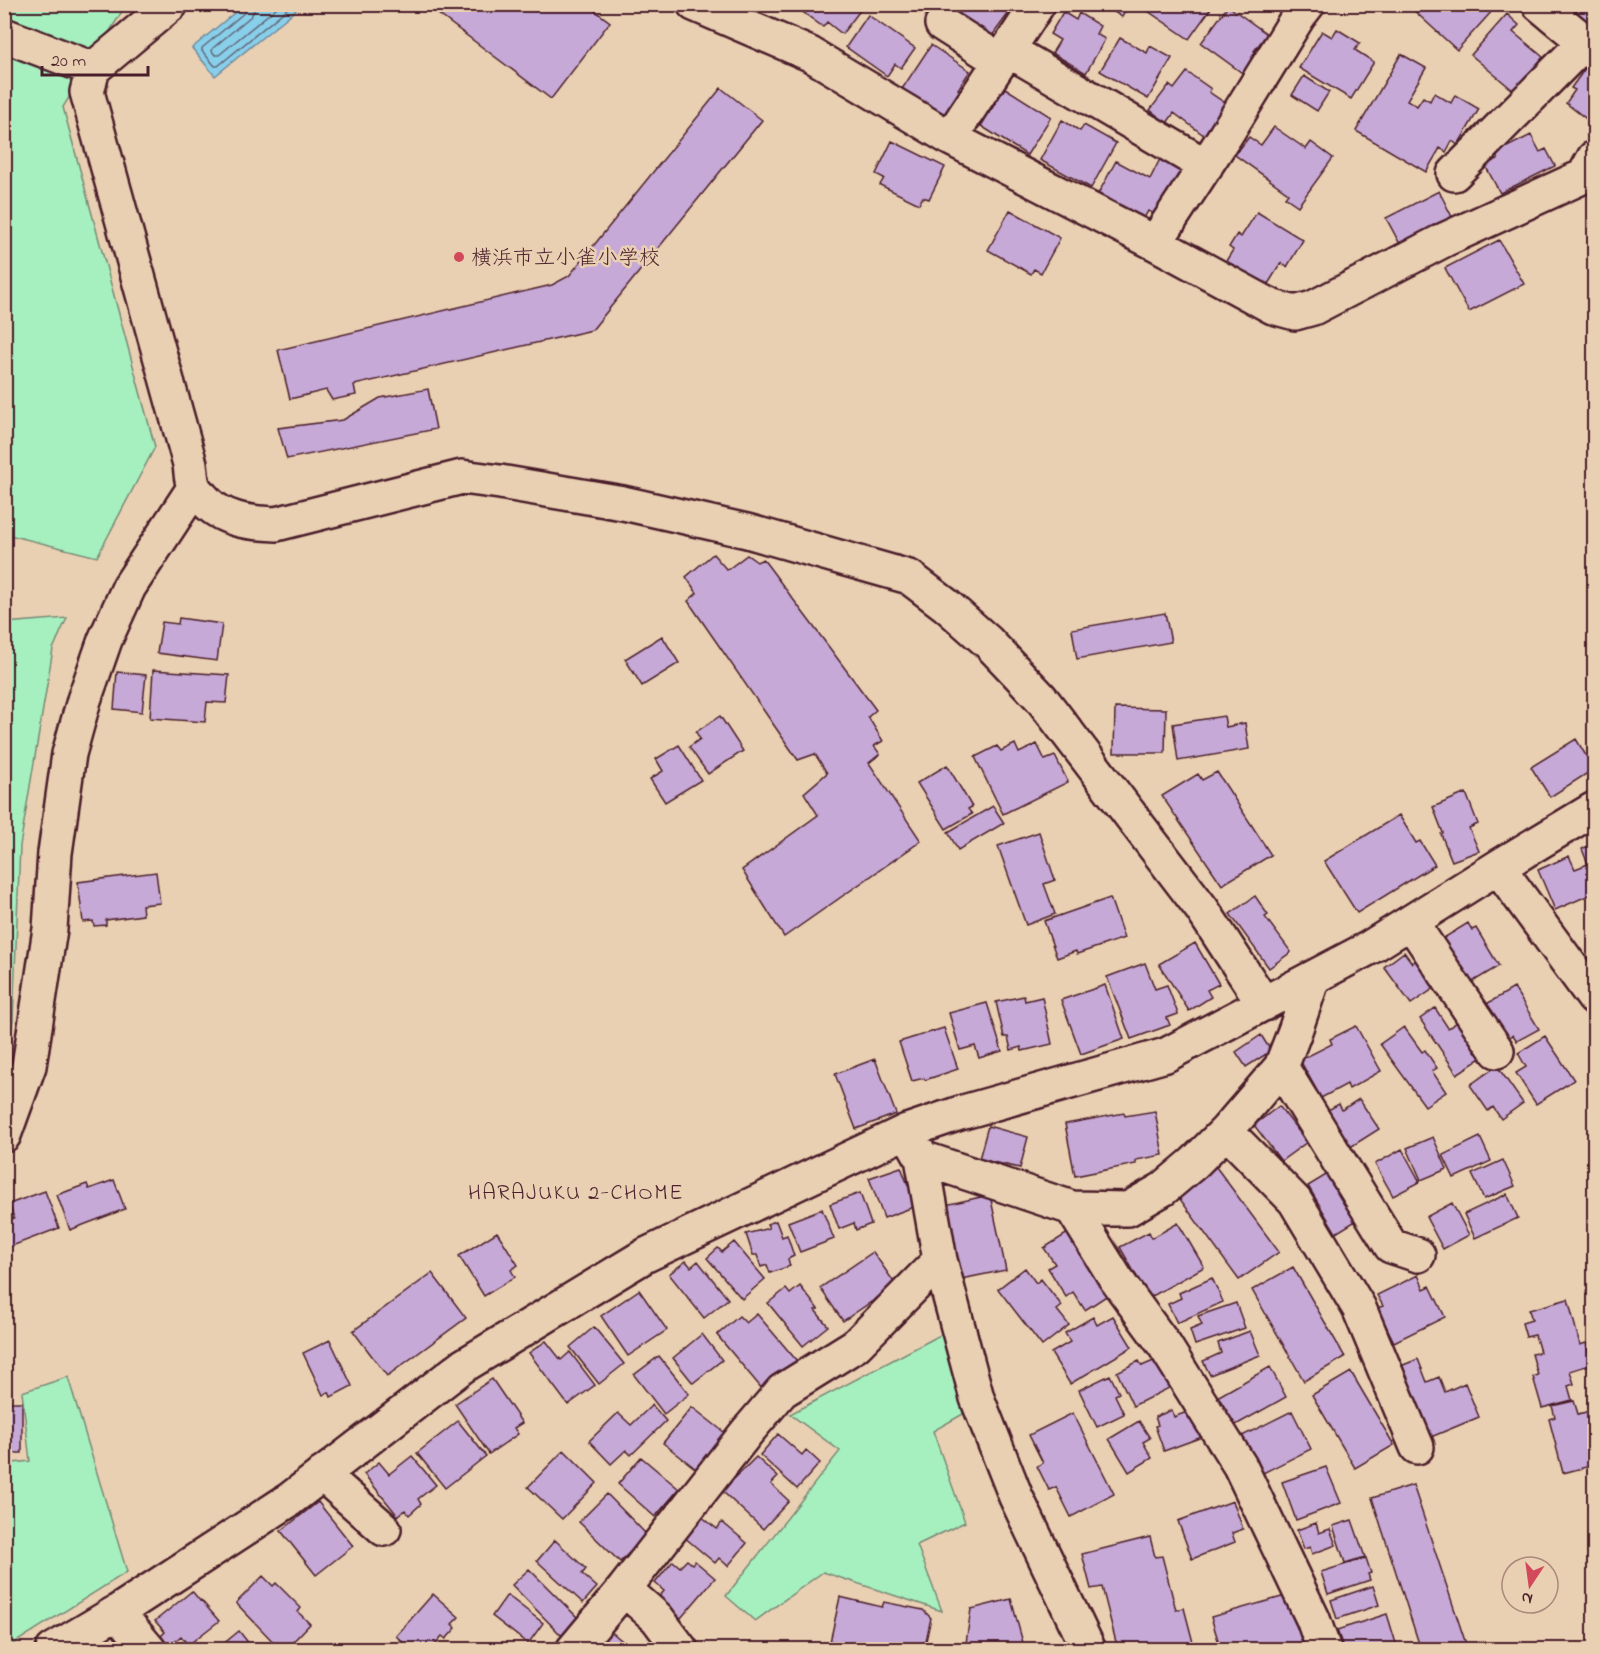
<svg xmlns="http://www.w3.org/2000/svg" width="1599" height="1654" font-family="'Indie Flower','Klee One',sans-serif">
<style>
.green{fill:#a6f0bf;stroke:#788875;stroke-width:1.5}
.water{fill:#88cfea;stroke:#6f899e;stroke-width:1.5}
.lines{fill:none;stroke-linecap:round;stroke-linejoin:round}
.shore{stroke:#636577;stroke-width:1.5}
.building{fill:#c6a9d6;stroke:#4a1f2b;stroke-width:1.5}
.minor-casing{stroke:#4a1f2b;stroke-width:38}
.minor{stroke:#ead0b2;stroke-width:33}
.poi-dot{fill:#d1495b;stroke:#ead0b2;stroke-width:2}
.labels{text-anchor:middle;stroke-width:5;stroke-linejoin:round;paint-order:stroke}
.poi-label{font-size:21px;fill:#4a1f2b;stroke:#ead0b2;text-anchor:start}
.neighbourhood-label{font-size:22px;letter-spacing:1.5px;fill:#4a1f2b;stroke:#ead0b2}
</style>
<rect width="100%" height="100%" fill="#ead0b2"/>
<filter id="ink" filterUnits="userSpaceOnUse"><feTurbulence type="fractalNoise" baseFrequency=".0167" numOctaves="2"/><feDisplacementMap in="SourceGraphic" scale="12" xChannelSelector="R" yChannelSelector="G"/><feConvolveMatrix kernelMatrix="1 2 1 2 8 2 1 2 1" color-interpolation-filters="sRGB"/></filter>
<g filter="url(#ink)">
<path class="green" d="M5 5H126L63 107 155 447 97 557 5 534Z
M67 618 53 649 20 846 13 1020 5 1066V623Z
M948 1331 963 1414 933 1431 965 1522 917 1545 942 1611 823 1572 755 1621 726 1596 840 1451 790 1414Z
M68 1377 127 1572 5 1649V1464L30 1461 22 1392Z"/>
<path class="water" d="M245 4 302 5 215 76 192 48Z"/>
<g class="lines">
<path class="shore" d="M248 4 245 12 202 48V51L215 66H218L293 4
M255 4 254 11 251 16 213 48 212 51 215 55H219L281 4"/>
</g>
<path class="building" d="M425 4H586L610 22 551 99Z
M798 4H865L842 34 827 22 823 27 796 7Z
M908 4H939L935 11 926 5 919 13Z
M955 4H1013L1014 6 989 40 950 11Z
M1101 4H1129L1122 17Z
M1148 4H1214L1189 39 1145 9Z
M1414 4H1487L1493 10 1457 50 1411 8Z
M1568 4H1594V14L1587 22Z
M1228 6 1267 34 1254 51 1259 56 1245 75 1201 43Z
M1063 12 1076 20 1079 13 1100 26 1096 34 1105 39 1086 73 1052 53 1060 40 1050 34Z
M1507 14 1519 25 1513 32 1543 57 1514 91 1471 55Z
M868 15 915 48 901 68 895 64 887 76 846 47Z
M1337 29 1360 43 1355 50 1374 62 1351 99 1299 68 1322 31 1332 37Z
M1120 38 1147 53 1150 46 1172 58 1148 99 1100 71Z
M931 45 970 71 958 89 961 90 943 117 902 89Z
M1401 54 1426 68 1407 100 1417 106 1423 97 1430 101 1434 93 1451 103 1455 95 1479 109 1458 145 1452 141 1446 152 1440 148 1426 172 1356 131Z
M1589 63 1594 66V122L1593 124 1566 103 1575 90 1571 88Z
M1187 72 1211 89 1209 92 1228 105 1205 136 1174 113 1167 123 1150 110 1169 85 1174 89Z
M1304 76 1329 92 1317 111 1292 95Z
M721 88 762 120 592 330 354 385 356 395 332 400 326 390 290 399 278 350 552 285 569 276Z
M1005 88 1051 117 1027 155 981 126Z
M1062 120 1080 131 1084 125 1116 143 1091 188 1040 160Z
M1274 127 1306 149 1311 142 1333 158 1298 206 1285 197 1288 193 1235 155 1249 137 1261 145Z
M1531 135 1540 152 1546 149 1555 166 1500 193 1485 165 1498 159 1495 153Z
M892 141 945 167 929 199 923 197 919 204 880 185 884 178 876 174Z
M1160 159 1181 171 1157 215 1148 211 1143 220 1097 196 1116 161 1150 179Z
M1439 191 1452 217 1400 244 1386 218Z
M1010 210 1060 238 1041 273 1034 269 1031 274 988 250Z
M1257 212 1303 240 1287 267 1281 263 1265 289 1224 264 1233 250 1229 247 1237 234 1241 237Z
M1499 240 1524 284 1469 312 1445 268Z
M428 389 436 429 287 459 278 428 343 420 380 398Z
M713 554 727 570 747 555 757 562 763 559 876 710 868 717 883 741 874 746 880 754 869 763 921 841 784 937 742 870 818 815 804 793 827 773 815 754 798 760 688 601 697 593 686 577Z
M1165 613 1171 642 1077 659 1072 629Z
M179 618 222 624 217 661 157 653 162 622 178 624Z
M662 636 679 663 642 686 625 659Z
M153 670 229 675 226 703 207 702 205 722 150 718Z
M117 672 146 675 142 712 114 709Z
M1115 708 1166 709 1165 753H1114Z
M720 716 743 751 708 774 689 747 700 739 696 732Z
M1224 716 1226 727 1245 723 1249 749 1178 761 1173 724Z
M1576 739 1594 769 1550 797 1531 767Z
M1015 744 1019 753 1037 744 1045 760 1055 756 1068 782 1003 814 975 757 997 746 1001 751Z
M679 745 701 780 665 802 650 779 663 771 656 759Z
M947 765 972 807 968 809 972 814 946 829 917 783Z
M1217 772 1271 855 1222 885 1162 796 1198 774 1202 780Z
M1466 793 1478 824 1469 828 1479 851 1452 861 1441 834 1443 833 1433 807Z
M993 806 1004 823 958 850 948 832Z
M1399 815 1416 843 1420 841 1435 865 1357 913 1324 861Z
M1039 832 1055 880 1044 884 1055 914 1026 925 998 846Z
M1594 843V893L1555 910 1538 870 1569 856 1575 869 1588 864 1582 849Z
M156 872 160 903 142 905 143 915 106 920V925L94 926 93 921 83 922 78 882Z
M1255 896 1268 915 1265 917 1291 952 1269 968 1230 914Z
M1110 898 1124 938 1077 954 1076 951 1057 958 1044 921Z
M1468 923 1472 930 1476 928 1499 966 1469 984 1442 939Z
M1195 943 1219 984 1207 990 1211 997 1189 1011 1159 964Z
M1404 952 1412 963 1416 960 1436 987 1411 1004 1384 967Z
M1145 963 1155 989 1167 985 1178 1014 1167 1018 1170 1025 1131 1039 1107 977Z
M1105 985 1124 1039 1081 1054 1061 1000Z
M1514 988 1539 1029 1517 1041 1513 1035 1504 1041 1483 1006Z
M1024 996 1025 1001 1042 997 1052 1044 1022 1051 1021 1047 1011 1050 1008 1037H1004L996 1002Z
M987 1003 1002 1051 979 1058 975 1046 960 1050 949 1013Z
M1435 1008 1448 1028 1459 1021 1483 1057 1457 1074 1420 1019Z
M1356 1026 1381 1071 1349 1089 1347 1084 1321 1098 1300 1060 1332 1044 1330 1039Z
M1404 1027 1422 1052 1425 1050 1437 1068 1432 1071 1446 1092 1425 1106 1380 1044Z
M944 1028 958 1069 925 1080 924 1078 912 1081 899 1042Z
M1261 1035 1271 1051 1246 1067 1236 1052Z
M1545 1036 1574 1080 1536 1104 1516 1073 1526 1067 1518 1053Z
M875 1059 896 1114 856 1129 835 1074Z
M1497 1066 1523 1103 1501 1119 1493 1107 1488 1111 1470 1085Z
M1359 1099 1379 1129 1349 1148 1326 1111 1339 1104 1342 1110Z
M1279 1106 1307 1142 1281 1161 1254 1125Z
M1155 1111 1163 1155 1136 1160V1164L1075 1176 1065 1124 1124 1113 1125 1116Z
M988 1126 1028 1137 1020 1168 979 1159Z
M1433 1137 1447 1169 1421 1180 1407 1148Z
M1480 1137 1491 1161 1454 1178 1443 1155Z
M1402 1149 1420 1182 1393 1196 1375 1164Z
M1503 1160 1515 1186 1484 1199 1472 1174Z
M901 1167 916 1206 884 1218 869 1178Z
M1216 1167 1279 1252 1239 1280 1177 1195Z
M1331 1172 1359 1219 1336 1233 1308 1186Z
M114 1180 125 1209 70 1230 57 1195 87 1184 89 1189Z
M45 1191 59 1228 4 1249V1221L14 1218 9 1204Z
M860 1193 871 1224 856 1230 854 1223 839 1229 830 1204Z
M1507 1194 1518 1218 1475 1238 1464 1214Z
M990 1195 1006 1270 961 1279 945 1205Z
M1452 1203 1469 1235 1443 1249 1426 1217Z
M822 1209 834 1239 800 1252 788 1222Z
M776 1221 782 1237 787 1235 794 1256 788 1259 790 1266 770 1273 767 1265 761 1267 757 1255H753L746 1234 769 1228 767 1224Z
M1178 1223 1204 1267 1149 1298 1120 1247 1149 1232 1152 1238Z
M1071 1231 1111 1293 1085 1310 1073 1292 1066 1297 1048 1268 1055 1264 1044 1248Z
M497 1232 518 1265 511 1270 515 1277 484 1296 459 1256Z
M734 1242 765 1279 742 1299 707 1258 718 1248 722 1252Z
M873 1252 896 1285 843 1321 820 1288Z
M686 1261 691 1267 698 1261 728 1299 704 1318 669 1274Z
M1293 1267 1345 1357 1304 1381 1252 1290Z
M1025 1268 1036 1283 1041 1279 1062 1306 1057 1310 1069 1325 1042 1346 998 1289Z
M432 1273 466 1318 387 1376 353 1331Z
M1418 1275 1424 1289 1430 1286 1445 1317 1394 1342 1377 1308 1383 1306 1377 1295Z
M1212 1278 1223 1302 1177 1323 1168 1304 1181 1298 1179 1293Z
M800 1286 818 1309 815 1310 828 1326 803 1346 768 1303 786 1289 790 1294Z
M639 1290 667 1330 628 1356 601 1316Z
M1568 1299 1580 1345 1586 1343 1592 1364 1570 1371 1574 1384 1568 1386 1572 1400 1542 1408 1533 1377 1538 1375 1532 1354 1540 1352 1535 1335 1526 1337 1522 1323 1532 1320 1529 1310Z
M1236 1303 1245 1328 1195 1345 1190 1330 1202 1325 1198 1316Z
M757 1314 797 1361 763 1390 717 1335 739 1316 746 1323Z
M1113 1316 1132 1347 1070 1384 1051 1353 1070 1342 1065 1333 1093 1317 1097 1325Z
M594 1327 624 1364 599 1384 570 1347Z
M1250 1331 1260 1355 1210 1375 1203 1361 1221 1353 1218 1343Z
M702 1334 722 1360 693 1383 673 1358Z
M330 1340 352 1386 331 1397 329 1392 323 1395 303 1353Z
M546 1341 561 1360 570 1352 595 1385 568 1405 529 1353Z
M659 1356 689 1394 664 1414 634 1375Z
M1158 1359 1171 1387 1133 1406 1117 1372 1139 1361 1142 1366Z
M1418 1359 1427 1382 1439 1377 1445 1392 1465 1383 1479 1417 1431 1437 1401 1366Z
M1270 1367 1286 1397 1234 1426 1217 1397Z
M1351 1372 1394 1445 1355 1468 1312 1395Z
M1110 1375 1119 1393 1115 1395 1124 1414 1097 1427 1079 1390Z
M492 1379 522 1423 514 1428 518 1434 489 1454 455 1404Z
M1574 1401 1578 1414 1594 1410V1465L1563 1473 1549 1419 1555 1417 1552 1406Z
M4 1402H22V1453H4Z
M652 1405 666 1421 631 1455 626 1450 611 1464 589 1441 618 1413 631 1425Z
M692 1407 729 1436 700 1472 663 1443Z
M1172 1410 1174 1417 1192 1410 1202 1437 1164 1451 1155 1426 1158 1425 1155 1417Z
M1292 1411 1311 1449 1261 1474 1242 1436Z
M1073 1413 1114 1494 1071 1517 1056 1487 1049 1490 1037 1466 1043 1463 1029 1435Z
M458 1421 486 1456 445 1488 417 1453Z
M1139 1421 1150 1438 1143 1442 1152 1458 1129 1472 1109 1439Z
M778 1434 802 1455 806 1450 820 1463 797 1489 760 1455Z
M564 1450 597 1483 562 1519 528 1487Z
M412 1456 436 1485 418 1499 421 1504 409 1515 405 1510 398 1516 364 1474 379 1462 389 1474Z
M641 1457 679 1489 655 1517 618 1484Z
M756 1457 778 1477 771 1484 789 1501 763 1529 722 1491Z
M1326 1467 1341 1503 1296 1520 1282 1482Z
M1413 1485 1468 1650H1421L1372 1498Z
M607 1494 647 1535 620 1562 579 1522Z
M1233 1501 1243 1529 1232 1533 1235 1542 1192 1559 1178 1521Z
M318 1502 353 1546 316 1575 281 1531Z
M701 1516 717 1529 722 1522 747 1543 728 1566 719 1558 715 1563 684 1537Z
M1352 1520 1365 1557 1345 1563 1333 1526Z
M1316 1523 1319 1533 1330 1529 1336 1545 1312 1554 1310 1547 1304 1549 1297 1530Z
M1150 1537 1155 1557 1162 1556 1176 1610 1184 1608 1195 1650H1118L1102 1587 1091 1589 1082 1554Z
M555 1540 586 1569 582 1574 597 1587 583 1603 537 1561Z
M1366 1558 1371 1573 1368 1574 1370 1580 1328 1594 1321 1572Z
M687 1560 692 1564 695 1561 715 1578 681 1618 658 1598 664 1591 655 1583 673 1561 680 1567Z
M529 1569 580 1620 562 1636 512 1585Z
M263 1576 273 1586 276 1583 301 1608 298 1612 310 1624 285 1650H281L236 1603Z
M1373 1586 1379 1605 1337 1619 1331 1600Z
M192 1591 200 1601 201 1600 219 1621 188 1645 181 1636 169 1646 161 1636 165 1632 155 1621Z
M433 1594 459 1617 452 1624 456 1628 446 1639 442 1636 430 1650H412L396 1636Z
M507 1595 543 1623 528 1644 492 1616Z
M1289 1595 1304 1649 1221 1650 1211 1617Z
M840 1597 882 1607 884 1602 923 1610 931 1618 924 1650H860L830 1642Z
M1011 1599 1025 1650H965L971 1609Z
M1387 1614 1398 1650H1344L1337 1630Z
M608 1629 633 1650H591Z
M239 1631 254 1650H216Z"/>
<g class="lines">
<g class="minor-casing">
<path id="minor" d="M171 4 93 69 87 92 190 464C191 471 191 481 194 487 195 491 200 495 203 498 221 520 249 523 276 524L462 477 500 482 623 503 747 531 909 577 946 605 988 642 1041 698 1202 909 1264 1004
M694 4 810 54 950 138 1155 243 1273 307 1295 313 1313 308 1444 240 1584 176 1594 158
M942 24 1000 61
M4 35 93 69
M1008 50 1206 166
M950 138 1038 4
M1454 174 1585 42 1539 4
M1155 243 1225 136 1298 17 1308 4
M1498 867 1594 998
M1411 922 1497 1051
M1281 1067 1391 1246 1418 1255
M907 1131 922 1158 1072 1208 1128 1209 1163 1189 1194 1163 1226 1131 1281 1067 1295 1031 1313 978
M1226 1131 1295 1201 1359 1308 1417 1447
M4 1135 29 1066 50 929 55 853 69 754 84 700 105 640 129 587 194 488
M922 1158 940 1260 977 1398 1016 1497 1089 1650
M1072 1208 1116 1279 1165 1346 1240 1466 1313 1619 1324 1650
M322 1474 384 1529
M624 1589 657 1618 681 1650
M117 1612 149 1650
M53 1650 117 1612 289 1500 463 1366 646 1255 907 1131 960 1113 1166 1055 1369 948 1498 867 1594 809
M573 1650 624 1589 747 1432 782 1391 856 1345 940 1260"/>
</g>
<use href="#minor" class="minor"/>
</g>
</g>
<circle class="poi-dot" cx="459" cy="257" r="6"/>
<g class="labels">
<g class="poi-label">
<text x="471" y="264">横浜市立小雀小学校</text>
</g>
<g class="neighbourhood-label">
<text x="576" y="1199">HARAJUKU 2-CHOME</text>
</g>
</g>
<rect width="1599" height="1654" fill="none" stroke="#ead0b2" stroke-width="24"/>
<rect x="12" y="12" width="1575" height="1630" fill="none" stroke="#4a1f2b" stroke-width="2" filter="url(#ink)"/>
<g transform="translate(1530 1585) rotate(193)"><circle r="28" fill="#ead0b2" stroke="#aa897c" stroke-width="1.5"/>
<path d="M0-4.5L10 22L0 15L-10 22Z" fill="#d1495b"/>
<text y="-9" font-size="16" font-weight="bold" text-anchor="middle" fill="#4a1f2b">N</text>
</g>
<path d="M42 66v9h106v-9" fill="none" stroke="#4a1f2b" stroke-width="3"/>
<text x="51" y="66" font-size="18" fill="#4a1f2b" stroke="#ead0b2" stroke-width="4.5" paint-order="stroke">20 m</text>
</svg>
